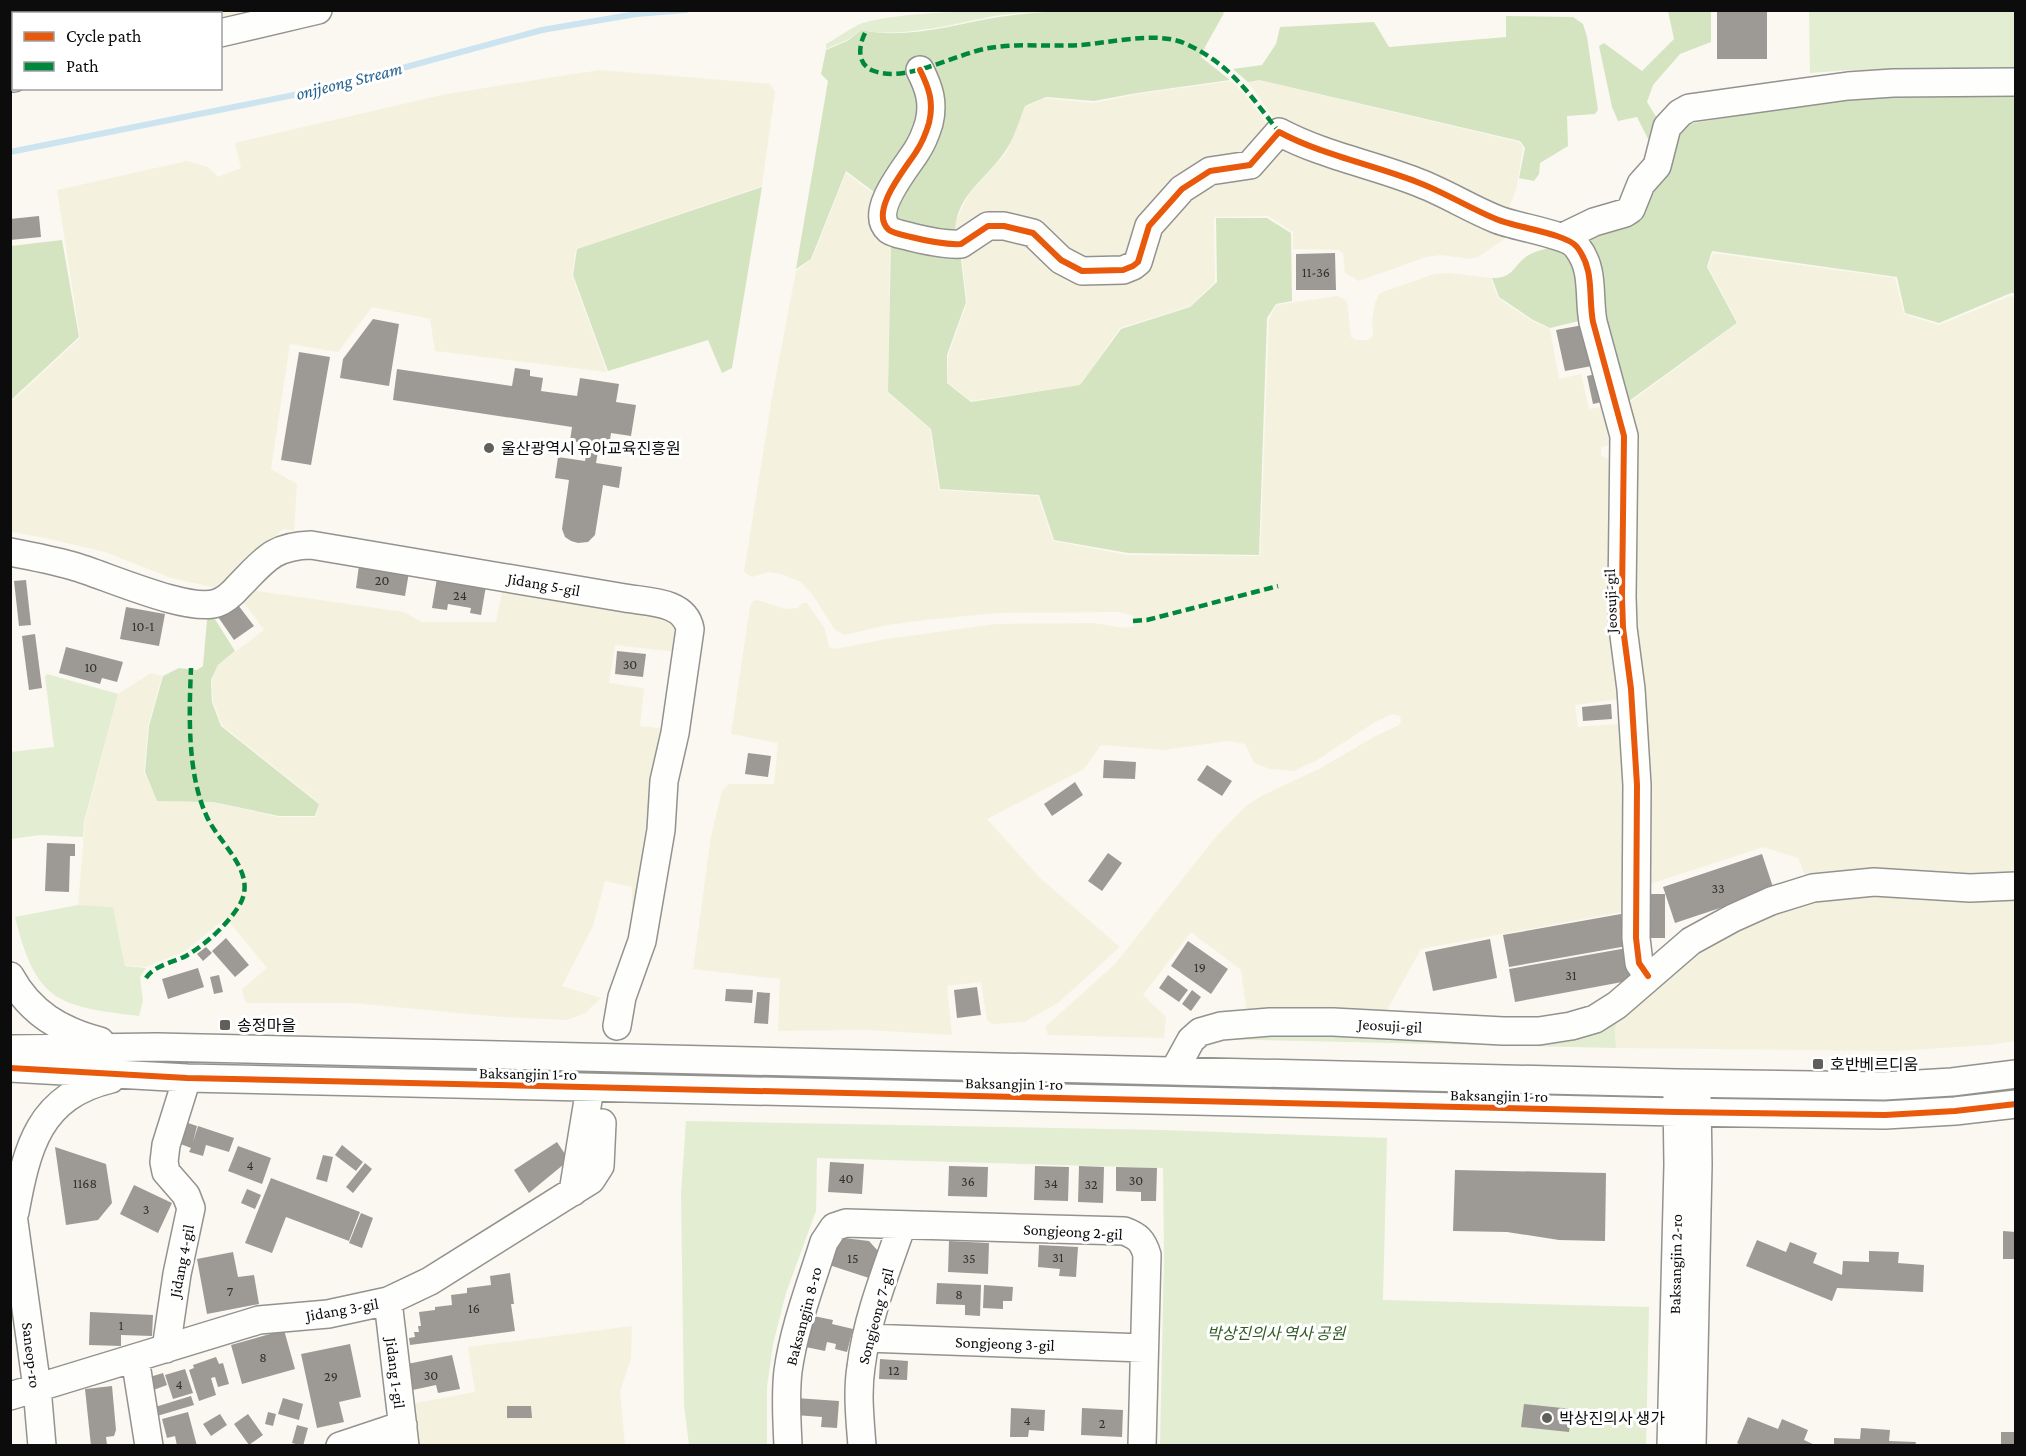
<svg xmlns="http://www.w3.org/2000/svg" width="2026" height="1456" font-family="'Crimson Pro','Noto Sans KR',serif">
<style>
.farmland{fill:#f4f2de}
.green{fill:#e3edd2}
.forest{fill:#d4e4c1}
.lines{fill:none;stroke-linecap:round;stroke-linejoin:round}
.stream{stroke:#cbe4ef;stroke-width:6}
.building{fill:#9d9a96}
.minor-casing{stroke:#93928f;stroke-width:30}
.minor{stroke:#fefefd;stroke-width:27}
.quiet{stroke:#00873e;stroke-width:4.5;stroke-dasharray:9 4.5;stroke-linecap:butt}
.cycleway-casing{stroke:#fff;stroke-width:10}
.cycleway{stroke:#e8590c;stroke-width:6}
.poi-dot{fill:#5f5f5c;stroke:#fff;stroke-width:2}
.labels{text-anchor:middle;stroke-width:6;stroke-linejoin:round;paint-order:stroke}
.number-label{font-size:14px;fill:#30302e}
.poi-label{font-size:16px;fill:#0c0c0c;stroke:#fff;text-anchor:start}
.street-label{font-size:16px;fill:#0c0c0c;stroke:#fff}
.park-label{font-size:16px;font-style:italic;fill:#305d24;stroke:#fff}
.water-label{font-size:18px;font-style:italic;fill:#236390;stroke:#fff}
</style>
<rect width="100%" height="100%" fill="#faf8f0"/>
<path class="farmland" d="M247 10 248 18 221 24 220 14H36V11Z
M600 70 770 84 775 92 762 186 576 249 572 275 607 372 435 351 430 319 372 307 338 352 290 344 271 469 297 484 294 531 283 529 221 589 171 578 105 552 45 538 11 532V402L80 338 57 190 187 161 208 167 218 177 241 168 235 143 446 94Z
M1258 80 1519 142 1523 148 1516 190 1508 210 1279 126 1248 82Z
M1231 81 1247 97 1272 131 1254 157 1221 165 1138 255 1096 267 1037 230 955 243 954 225 960 212 969 194 1006 153 1025 107 1045 98 1094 103 1137 94Z
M1277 141 1506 229V238L1478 257 1470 259 1442 255 1426 257 1359 281 1345 273 1343 253 1339 250 1293 249V232L1268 216 1214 217 1215 282 1190 306 1120 328 1080 385 971 401 947 382 948 356 967 302 961 251 987 230 1126 274 1165 212Z
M846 173 881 199 890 237 888 393 930 429 939 490 1038 496 1053 541 1128 555 1260 556 1269 319 1276 305 1337 296 1347 301 1351 337 1356 340H1368L1373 336 1372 321 1375 303 1380 293 1434 274 1449 273 1491 278 1498 298 1532 321 1550 329 1559 379 1581 374 1589 409 1610 406 1619 442 1601 447V456L1619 463 1626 698 1575 705 1578 727 1628 723 1632 910 1421 949 1383 1017 1247 1014 1241 970 1191 932 1143 995 1166 1017 1164 1038 1048 1035 1045 1027 1115 964 1214 839 1245 807 1261 796 1319 769 1374 737 1399 725 1401 721 1400 716 1392 714 1375 722 1317 760 1294 771 1270 769 1254 763 1245 744 1228 741 1163 750 1101 745 1084 769 987 819 1040 878 1120 947 1058 1003 1024 1022 992 1024 987 1020 981 982 947 986 952 1035 867 1030 778 1031 780 979 693 969 711 836 722 791 729 784H774L778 743 731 734 750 607 753 601 757 600 785 609 798 608 802 603H807L825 629 829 647 835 649 887 639 996 624 1093 623 1126 628 1134 626 1133 616 1118 612 996 613 926 620 887 625 845 635 835 630 812 594 801 582 781 574 769 572 752 577 744 572 772 397 796 271 812 259Z
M1713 253 1895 278 1904 314 1939 325 2010 296 2015 297V878H1806L1798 858 1763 847 1647 885 1622 408 1738 323 1708 267Z
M503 587 680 620 676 652 615 645 609 683 644 688 640 726 667 729 638 910 632 909V887L605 881 593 926 562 986 601 998 585 1013 567 1020 502 1017 352 1003H247L243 995 242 989 267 968 226 918 185 951 146 967 125 965 113 907 78 905 85 822 118 694 151 673 162 676 148 726 144 772 157 801 213 802 279 817H316L319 803 222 725 213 701 212 680 218 665 264 630 240 597 251 590 404 612 422 622H496Z
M2015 893V1041L1988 1045 1897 1051 1616 1048 1615 1029 1619 1017 1675 965 1760 915 1826 896Z
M632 1326 631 1358 620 1392 625 1445H410L405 1405 475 1392 468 1347Z"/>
<path class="green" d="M985 10 1057 11C1038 12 1019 13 1001 15 960 22 903 39 862 30L847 40 826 49V44C836 39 855 25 863 23 897 13 948 13 985 10Z
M1809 11H2015V69L1849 70 1810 73Z
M47 674 118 694 84 822 83 837 40 835 11 839V752L54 747 45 677Z
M78 905 113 907 125 966 146 968 140 977 143 1001 139 1016C57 1006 36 1002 15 917Z
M1619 1017 1615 1029 1616 1048 1213 1039V1037Z
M686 1121 1163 1130 1387 1138 1383 1300 1649 1307 1646 1445H1160L1164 1257 1163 1168 817 1158 816 1211 786 1293 773 1344 767 1387V1445H689L684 1405 681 1193Z"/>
<path class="forest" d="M1073 10H1221L1224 13 1205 47 1201 57 1230 80 1137 93 1094 101 1046 97 1025 106C1019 121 1014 139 1004 153 981 185 952 197 955 242L904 231 882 198 846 171 811 259 796 269 828 81 821 74 826 50 847 41 862 30C906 40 956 24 999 17 1024 13 1049 12 1073 10Z
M1668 11H1711V42L1680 54 1653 85 1647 102 1660 123 1654 139H1648L1637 117 1618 121 1612 107 1599 46 1604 43 1642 71 1674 39Z
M1506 16 1573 17 1583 24 1587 37 1598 110 1595 114 1567 116 1568 146 1540 163 1539 174 1534 181 1519 178 1525 148 1520 141 1259 80 1248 82 1233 69 1262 65 1276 44 1280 27 1374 22 1389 47 1506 37Z
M2015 91V293H2011L1939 323 1905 313 1897 277 1712 251 1707 267 1737 323 1622 406 1578 234 1626 217 1672 139 1683 128 1694 123 1813 103 1896 93Z
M762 187 732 368 722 373 708 340 608 371 573 275 577 249Z
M1216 218H1267L1291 233 1292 301 1276 304 1267 318 1259 555 1128 553 1054 540 1039 495 940 489 931 429 888 392 891 237 960 251 966 302 947 355V383L971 402 1080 385 1121 329 1190 307 1217 282Z
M62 240 79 337 11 400V246Z
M1560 245 1570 246 1587 319 1550 328 1533 320 1499 297 1492 278C1514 278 1512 267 1527 256 1536 250 1550 248 1560 245Z
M213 616 235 651 218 665 211 680 212 702 221 726 319 804 315 816H279L213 802 157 801 145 772 149 726 163 676 179 668 197 670 203 666 207 620Z"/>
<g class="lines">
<path class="stream" d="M10 152 329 88 542 30 636 14 686 10"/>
</g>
<path class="building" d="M1717 10H1767V59H1717Z
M39 216 41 237 10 240V219Z
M1335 253 1336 290H1296V254Z
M373 319 399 324 389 386 340 378 343 359Z
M1583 325 1592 366 1565 371 1556 330Z
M299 352 330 357 311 465 281 460Z
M515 368 530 370V376L543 378 541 391 577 396 580 378 619 384 616 402 636 405 631 436 611 433 609 447 599 445 596 463 622 467 619 488 603 485 595 535 588 542 578 543 571 541 565 537 562 529 569 480 555 478 558 457 585 461 588 444 570 441 572 427 393 400 397 369 512 386Z
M1596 374 1606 401 1593 404 1587 376Z
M359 565 409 572 405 596 356 588Z
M437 578 486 586 481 615 470 613 471 608 448 604 447 610 432 608Z
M26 580 31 625 19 626 14 581Z
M235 601 254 626 234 640 216 614Z
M126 607 165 614 159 646 120 639Z
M35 634 42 688 29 690 22 636Z
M66 647 123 662 117 682 102 678 100 684 59 673Z
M617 651 646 654 643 677 615 674Z
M1611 704 1612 719 1583 721 1582 707Z
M748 753 771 756 768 777 745 774Z
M1104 760 1136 762 1135 779 1103 778Z
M1207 765 1232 781 1222 796 1197 780Z
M1075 782 1083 795 1052 816 1044 804Z
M47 843 75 844V856H70L69 892 45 891Z
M1108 853 1122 863 1102 891 1088 881Z
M1762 854 1774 890 1675 923 1663 887Z
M1639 894H1665V938H1639Z
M1621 914 1627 946 1509 967 1503 935Z
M226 938 249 965 235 977 212 951Z
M1490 939 1497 978 1433 991 1425 952Z
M1188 941 1228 969 1211 994 1171 966Z
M206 947 212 953 203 961 197 954Z
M1627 948 1633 980 1515 1002 1509 969Z
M198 968 204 987 168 999 162 979Z
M219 975 223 992 214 994 210 977Z
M1168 975 1188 990 1179 1002 1159 988Z
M977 987 981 1015 957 1018 954 990Z
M726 989 753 990 752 1003 725 1001Z
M1192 990 1201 997 1191 1011 1182 1004Z
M757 992 770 993 768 1024 754 1023Z
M185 1122 197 1126 193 1142 198 1126 234 1138 229 1152 206 1145 203 1156 189 1152 191 1148 178 1143Z
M557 1142 569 1160 529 1193 514 1170Z
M342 1145 363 1162 356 1171 335 1155Z
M238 1146 271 1158 262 1184 228 1171Z
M55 1147 106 1164 112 1203 98 1220 66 1225Z
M323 1155 333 1157 327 1182 316 1179Z
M830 1162 864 1164 862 1194 828 1192Z
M365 1163 372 1169 353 1193 346 1187Z
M949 1166 988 1167 987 1197 948 1196Z
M1035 1166 1069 1167 1068 1201 1034 1200Z
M1079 1166 1104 1167 1103 1203 1078 1202Z
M1116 1167 1157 1168 1156 1201H1141V1192L1116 1191Z
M1455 1170 1606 1173 1605 1241 1559 1240 1507 1232 1453 1231Z
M271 1178 360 1212 349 1241 286 1217 272 1253 245 1243Z
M134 1185 172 1203 158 1233 120 1214Z
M247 1189 261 1195 255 1209 241 1203Z
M361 1213 373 1218 362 1248 349 1243Z
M2003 1231 2016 1232V1259H2003Z
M844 1238 869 1241 878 1251 869 1278 829 1265 836 1243Z
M1757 1240 1786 1252 1790 1242 1817 1253 1813 1263 1842 1275 1843 1261 1869 1262V1251L1899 1252 1898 1263 1924 1265 1923 1292 1837 1288 1832 1301 1746 1266Z
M949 1241 989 1243 988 1274 948 1272Z
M1039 1245 1078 1247 1076 1277 1059 1276 1060 1269 1038 1267Z
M233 1252 238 1277 254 1275 259 1304 207 1314 197 1259Z
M510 1273 514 1304H511L515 1331 410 1345 409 1338 415 1337 414 1332H419L418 1326H421L419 1312 435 1310V1307L452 1305 451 1295 467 1293V1288L491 1285 490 1276Z
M937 1283 981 1285 980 1316 965 1315V1305L936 1304Z
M984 1285 1013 1287 1012 1301H1003V1309L983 1308Z
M90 1312 153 1315 152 1336 121 1335V1346L89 1345Z
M809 1315 833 1320 832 1324 853 1329 847 1352 835 1349 836 1344 827 1342 825 1351 801 1346Z
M284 1330 295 1369 242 1384 231 1345Z
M350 1344 361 1397 339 1402 344 1422 317 1428 301 1354Z
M452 1355 460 1389 438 1393 436 1385 408 1391 402 1365Z
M216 1357 219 1364 223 1363 229 1384 218 1387 215 1377 211 1378 216 1395 199 1401 189 1370 194 1368 193 1365Z
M880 1359 908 1361 907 1380 879 1379Z
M185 1369 193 1393 173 1399 165 1375Z
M163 1373 167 1385 148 1392 143 1379Z
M112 1386 116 1430 114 1436 106 1437 107 1445 91 1446 85 1389Z
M191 1396 194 1405 157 1416 155 1407Z
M283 1398 303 1404 299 1420 278 1414Z
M796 1398 839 1401 837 1428 821 1427 822 1417 795 1415Z
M1524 1404 1572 1409 1569 1432 1521 1427Z
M507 1406H531L532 1418H507Z
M1011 1408 1045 1410 1044 1431 1029 1430 1028 1437H1010Z
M1082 1408 1123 1410 1122 1437 1081 1435Z
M188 1412 197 1446H177L175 1436 167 1438 162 1419Z
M268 1412 276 1414 273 1426 265 1424Z
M220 1414 227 1425 211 1436 203 1424Z
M248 1414 263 1435 249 1445 234 1424Z
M1748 1417 1778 1429 1782 1419 1808 1430 1804 1440 1817 1446H1743L1737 1443Z
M297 1425 308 1428 303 1446 292 1443Z
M1861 1428 1890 1430 1889 1441 1916 1442 1915 1446H1834V1438L1860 1439Z
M2001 1432H2016V1446H2001Z"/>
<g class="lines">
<g class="minor-casing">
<path id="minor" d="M220 33 318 10
M920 70C929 88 934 102 929 123 926 133 922 143 916 152 906 168 868 212 889 230 895 234 904 235 911 237 927 241 945 245 961 244L988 226H1004L1033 233 1061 260 1082 271 1123 270 1133 266 1138 262 1149 226 1182 189 1210 171 1250 165 1279 132C1322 155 1371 164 1417 182 1444 192 1469 208 1496 219 1514 227 1568 234 1577 247 1595 270 1588 295 1593 322L1624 436 1622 597 1623 628 1631 689 1637 785 1636 938 1639 963 1648 976
M10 78H14
M1563 237 1594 222 1625 213 1631 209 1641 184 1657 166 1667 127 1680 113 1689 108 1848 86 1893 83 2016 82
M10 552C31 556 52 560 73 566 105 575 188 613 217 603 226 600 233 593 239 586 264 561 272 546 311 545L625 598C648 602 685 601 690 629L675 733 664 781 661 830 642 941 622 997 617 1026
M10 976C30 1013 61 1031 100 1041
M10 1049 157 1047 1677 1083 1884 1086 1952 1082 2016 1074
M10 1068 187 1078 1677 1112 1885 1115 1955 1111 2016 1104
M1174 1071 1191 1040 1200 1032 1221 1026 1270 1022H1333L1503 1031H1539L1571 1026 1595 1019 1617 1005 1691 941 1733 918 1771 901 1813 888 1874 882 1970 888 2016 886
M573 1192 590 1088
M10 1193 37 1388 42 1446
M15 1212C27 1147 39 1096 111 1079
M388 1301 405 1446
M866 1338 1144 1348
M166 1349 177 1274 191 1208 186 1195 166 1172 164 1162 166 1145 187 1078
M135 1358 149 1446
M10 1396 259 1320 328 1314 388 1301 430 1281 591 1180 600 1166 602 1123
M340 1446 403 1425
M788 1446C787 1421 785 1396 788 1371 794 1327 811 1284 824 1242L834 1227 846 1223 1124 1231C1138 1236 1143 1241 1147 1255L1142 1446
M862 1446C860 1419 857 1393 861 1367 867 1318 886 1271 902 1225
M1671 1446 1678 1165 1677 1096
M1692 1446 1698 1165 1697 1096"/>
</g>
<use href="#minor" class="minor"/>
<path class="quiet" d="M865 33C858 47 857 65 874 71 906 83 955 54 989 48 1018 43 1049 47 1080 45 1110 43 1155 31 1184 43 1231 64 1249 94 1279 132
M1133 621 1147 620 1278 586
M146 978C153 966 174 962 186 956 206 944 226 926 239 906 259 873 220 845 207 817 187 774 189 715 191 668"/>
<g class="cycleway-casing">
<path id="cycleway" d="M920 70C929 88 934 102 929 123 926 133 922 143 916 152 906 168 868 212 889 230 895 234 904 235 911 237 927 241 945 245 961 244L988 226H1004L1033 233 1061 260 1082 271 1123 270 1133 266 1138 262 1149 226 1182 189 1210 171 1250 165 1279 132C1322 155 1371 164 1417 182 1444 192 1469 208 1496 219 1514 227 1568 234 1577 247 1595 270 1588 295 1593 322L1624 436 1622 597 1623 628 1631 689 1637 785 1636 938 1639 963 1648 976
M10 1068 187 1078 1677 1112 1885 1115 1955 1111 2016 1104"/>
</g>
<use href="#cycleway" class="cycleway"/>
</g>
<g class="poi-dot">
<circle cx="489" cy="448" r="6"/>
<rect x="219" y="1019" width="12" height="12" rx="3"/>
<rect x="1812" y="1058" width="12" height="12" rx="3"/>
<circle cx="1547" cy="1418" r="6"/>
</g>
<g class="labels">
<g class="number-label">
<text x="1316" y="277">11-36</text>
<text x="382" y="585">20</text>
<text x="460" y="600">24</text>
<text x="143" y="631">10-1</text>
<text x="630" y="669">30</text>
<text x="91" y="672">10</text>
<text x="1718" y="893">33</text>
<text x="1200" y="972">19</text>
<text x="1571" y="980">31</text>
<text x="250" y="1170">4</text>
<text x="846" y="1183">40</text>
<text x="1136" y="1185">30</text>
<text x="968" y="1186">36</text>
<text x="85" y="1188">1168</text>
<text x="1051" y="1188">34</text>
<text x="1091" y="1189">32</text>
<text x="146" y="1214">3</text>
<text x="1058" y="1262">31</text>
<text x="853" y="1263">15</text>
<text x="969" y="1263">35</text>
<text x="230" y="1296">7</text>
<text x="959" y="1299">8</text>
<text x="474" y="1313">16</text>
<text x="121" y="1330">1</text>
<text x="263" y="1362">8</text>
<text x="894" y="1375">12</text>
<text x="431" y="1380">30</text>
<text x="331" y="1381">29</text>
<text x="179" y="1389">4</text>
<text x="1027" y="1425">4</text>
<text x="1102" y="1428">2</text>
</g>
<g class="poi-label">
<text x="501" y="454">울산광역시 유아교육진흥원</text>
<text x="237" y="1031">송정마을</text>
<text x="1830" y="1070">호반베르디움</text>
<text x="1559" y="1424">박상진의사 생가</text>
</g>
<g class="street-label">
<text transform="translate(544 584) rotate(10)" y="6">Jidang 5-gil</text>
<text transform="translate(1610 601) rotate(-92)" y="6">Jeosuji-gil</text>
<text transform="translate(1390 1025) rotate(3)" y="6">Jeosuji-gil</text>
<text transform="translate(528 1073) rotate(1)" y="6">Baksangjin 1-ro</text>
<text transform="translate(1014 1083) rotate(1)" y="6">Baksangjin 1-ro</text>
<text transform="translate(1499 1095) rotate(1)" y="6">Baksangjin 1-ro</text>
<text transform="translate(1073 1231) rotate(3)" y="6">Songjeong 2-gil</text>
<text transform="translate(181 1261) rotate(-79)" y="6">Jidang 4-gil</text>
<text transform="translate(1675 1264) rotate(-89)" y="6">Baksangjin 2-ro</text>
<text transform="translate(342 1309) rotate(-10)" y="6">Jidang 3-gil</text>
<text transform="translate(803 1316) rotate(-75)" y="6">Baksangjin 8-ro</text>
<text transform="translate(875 1316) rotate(-75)" y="6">Songjeong 7-gil</text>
<text transform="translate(1005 1343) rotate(2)" y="6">Songjeong 3-gil</text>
<text transform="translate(32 1355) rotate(83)" y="6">Saneop-ro</text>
<text transform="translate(396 1373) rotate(83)" y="6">Jidang 1-gil</text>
</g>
<g class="park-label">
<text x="1276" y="1339">박상진의사 역사 공원</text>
</g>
<g class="water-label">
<text transform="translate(349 81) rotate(-14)" y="6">onjjeong Stream</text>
</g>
</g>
<rect width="2026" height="1456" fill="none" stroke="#0c0c0c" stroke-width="24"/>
<rect x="12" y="12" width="210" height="78" fill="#ffffff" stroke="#9e9e9e" stroke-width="1.5"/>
<rect x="24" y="32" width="30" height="9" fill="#e8590c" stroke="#9e9e9e" stroke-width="1.5"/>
<text x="66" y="42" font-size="18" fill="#0c0c0c">Cycle path</text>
<rect x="24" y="62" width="30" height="9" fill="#00873e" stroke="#9e9e9e" stroke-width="1.5"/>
<text x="66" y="72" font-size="18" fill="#0c0c0c">Path</text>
</svg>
